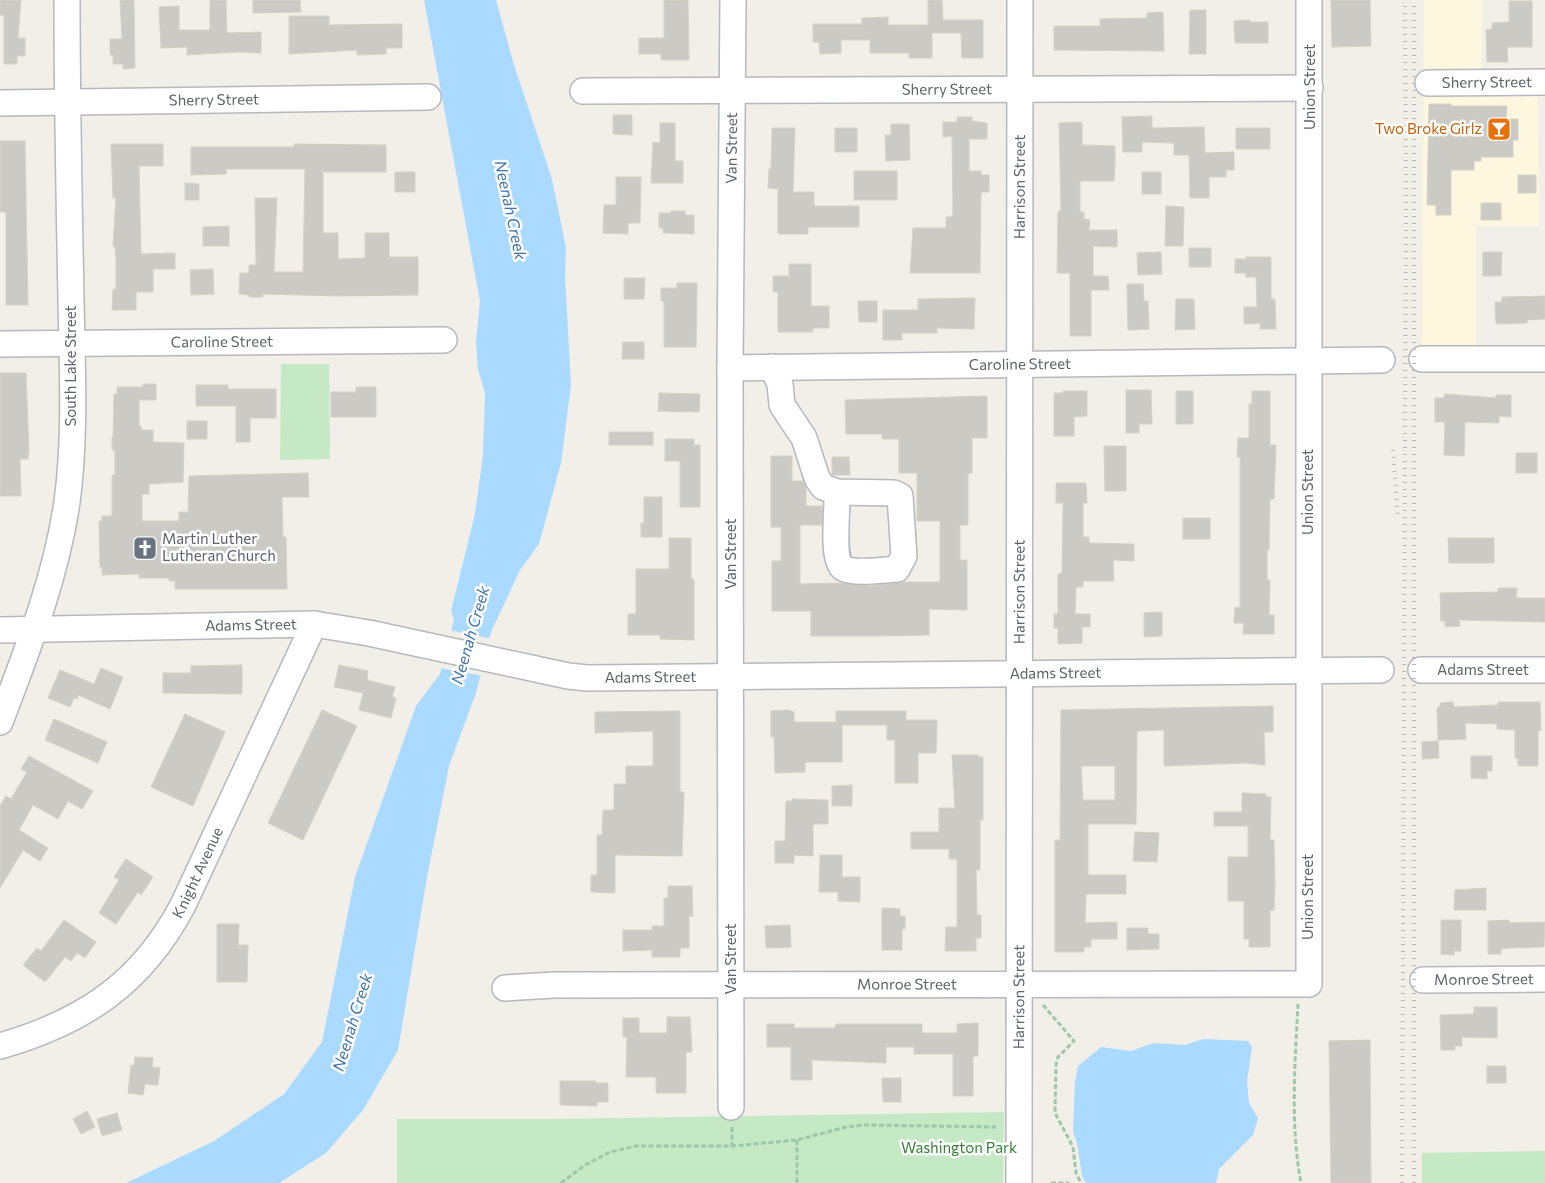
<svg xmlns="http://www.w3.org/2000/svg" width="1545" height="1183" font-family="Commissioner,sans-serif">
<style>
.commercial{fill:#fef7e0}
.green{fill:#c5e8c5}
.water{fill:#aadaff}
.pier{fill:#f1efe8}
.building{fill:#cccac5;stroke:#d6d1c6;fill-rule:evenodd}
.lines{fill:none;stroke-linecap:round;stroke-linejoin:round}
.minor-casing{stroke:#b5b8bc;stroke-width:28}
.path{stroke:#9cc7a9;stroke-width:3;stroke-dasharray:5 2.5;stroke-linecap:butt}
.minor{stroke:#fff;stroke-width:25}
.rail{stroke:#b6b7b8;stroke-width:4;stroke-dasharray:1 6;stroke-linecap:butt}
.labels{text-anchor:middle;stroke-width:5;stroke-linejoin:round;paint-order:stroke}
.street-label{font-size:15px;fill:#5f6368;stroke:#fff}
.food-label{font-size:15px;fill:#c56008;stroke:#fff;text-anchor:end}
.worship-label{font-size:15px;fill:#5b616d;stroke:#fff;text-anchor:start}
.park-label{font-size:15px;fill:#348238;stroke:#fff}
.water-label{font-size:16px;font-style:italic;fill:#4174aa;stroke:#fff}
</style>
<rect width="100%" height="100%" fill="#f1efe8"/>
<path class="commercial" d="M1424 0H1482V82H1538L1539 226H1476V360L1422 359Z"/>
<path class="green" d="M281 364H329L330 459 280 460Z
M1004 1112 1003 1183H397V1119H557Z
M1545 1151V1183H1422V1153Z"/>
<path class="water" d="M424 0H496L514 65 552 179 566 248 565 276 571 385 561 463 539 544 520 570 491 632 476 693 449 766 427 877 398 1050 363 1110 326 1153 279 1183H126L214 1141 284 1094 322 1042 355 877 416 706 440 674 454 620 451 611 475 514 483 455 485 393 478 369 476 342 480 301Z
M1203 1039 1248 1041 1252 1047 1247 1081 1249 1103 1258 1118 1253 1135 1219 1169 1216 1183H1086L1082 1176 1077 1143 1073 1131 1075 1082 1078 1066 1101 1047 1131 1051 1153 1043 1185 1045Z"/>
<path class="pier" d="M449 630 492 639 483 676 440 668Z"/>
<path class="building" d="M0 0H21L18 38H25V56H17V64H4V15H0Z
M120 0H134L135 68 123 69V64H113V55H110V39H122Z
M210 0H226L227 33 261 32V53L237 52 187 55V47L161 48 159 7 179 6V30H210Z
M253 0H300L301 12 253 13Z
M664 0H688L689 60H661V54H639V38H664Z
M928 0H942L943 20H983V58H962L961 33H932V58H909V53H870V40H841V53L820 54 819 42H813V24H862V18L888 17V25H928Z
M1331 0H1370L1371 46 1332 47Z
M1509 1H1532V47H1507L1508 62H1487L1486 30 1492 29V23L1509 22Z
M1190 10H1206V54H1189Z
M1163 12 1164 51 1054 50V26H1100V19L1147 18V13Z
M289 16H329V25L402 24V48H386V54L357 55V50L289 54Z
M1250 20V22H1268V43H1235L1234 21Z
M1429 104H1451V106H1507L1506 119H1518V140H1513V157H1481V161H1474V170H1451V215H1436V205H1427Z
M613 115H632V135L613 134Z
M1152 116V128L1204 127 1205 153 1234 152V170H1226V177H1209V198H1190L1189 155H1174V143L1142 142V152H1123L1122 117Z
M957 117H972V121L987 123V139H969V171H981V175H989V192H981L980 273H910L913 228H946V217H951L953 214 952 136 943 137V122H957Z
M1082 122V145L1115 146V163L1114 181H1080V212H1084V219L1090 220 1089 230H1117V247L1093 246V276H1108L1109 290H1091V336H1070V273H1057L1058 211H1061L1059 123Z
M660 123H675V161H683V183H651L653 142 660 143Z
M891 124H909L910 160 886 161 885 135H891Z
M772 128H795L793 192H814V206H859V227H808V234H778V189L768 188 769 169H771Z
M835 128H857V152H835Z
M1236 128H1270V149H1236Z
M0 141H25L28 305H6V212H0Z
M111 144H163V166H139L141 254 175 253V269H153V292H136V310H112L113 289H116V259L115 246H113L116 198H113Z
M294 144 386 145V172H323V233H338V259L365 258V233H389V257H418V295L336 296 263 294V297H249V295L239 294 240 273H249V265H256L255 198H277L274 272H303L305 169H226V174L191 175V147H294Z
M854 171H897V200H854Z
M395 172H415V192H395Z
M1142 172H1161V194H1142Z
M1518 175H1536V193H1518Z
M616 177H641L640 223H628V234L603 233 604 205H616Z
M185 183 199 184V200H185Z
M1481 203H1501V220H1481Z
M1166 206 1184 207 1183 246H1165Z
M671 211H685V215H694V234L663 233V228H659V213H671Z
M229 226V246H203V227Z
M1189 248H1211V267H1189Z
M1161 252 1162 274 1138 275 1137 253Z
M1483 252H1502L1501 276H1483Z
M1246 257H1271V299H1275L1276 329H1260V323L1244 324V307H1257L1256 277H1246V273H1235V259H1246Z
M789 264H811V306H829V328H813V332H778V292H773V276H789Z
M213 269 214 294 191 295 190 270Z
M624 278H645L644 299H624Z
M677 283H697L696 347H664V301H661V288H677Z
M1127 284H1143L1144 301H1148L1149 329 1128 330Z
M1545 296V319L1527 320V323L1496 324 1495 302H1502V297Z
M975 298 974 329 937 328V333H902V340H883V310H918V299Z
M1176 299H1194L1195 329 1175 330Z
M858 301H877V322H859Z
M623 342H644V359H622Z
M0 373H26L29 451 28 459H20L21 496H0Z
M143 384H156V400H139V426H141V430H153V442L184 443 183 482 149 484V494H142V521H179V512H188L189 476 308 473 309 497H282L283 537H286L287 589H175V581H169V578H139V574L102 575V567H100L99 521H102V516H112V475H115V450H112V437H113L114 394H117V387H143Z
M196 385H228V389H276V418H250V442H236V406H196Z
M356 387H376V417H331V392H356Z
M1126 390H1151L1152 424H1139V433H1126Z
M1063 391H1087V416L1074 417V436H1054V393H1063Z
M1176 391H1193V424H1176Z
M1252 391H1270V445H1276L1274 499H1270L1269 550H1267V580H1270L1269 615H1274V634H1243L1244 623H1234L1235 607 1240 608V457H1237L1238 438H1249V404H1252Z
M659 393 700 394 699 412 658 411Z
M1445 394 1496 398V395H1511V417L1499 416V423L1465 422 1464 456 1444 455 1445 422H1435V398H1444Z
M987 396V438H972V473H968V525H960V560H967V610L929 609V635L876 636H811V611H772V561H781V527H771V456H792V481H803L806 488V506H822V525H800V584L842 583 870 586 903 582H940V521H917V473H899V439H882V434H846L845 400Z
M187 421H207V439H187Z
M609 432H653V445H609Z
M665 439H694V445H700V507H680V461H665Z
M1104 446H1126V491H1105Z
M1516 453H1537V473H1516Z
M832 457H849L850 475H832Z
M1056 483H1086L1087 503H1083V537H1089V543L1134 544V561L1113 560 1114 581H1083V587H1076L1075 614H1090V627H1082V643L1058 644V628H1054V614H1058V574L1062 573 1063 503H1056Z
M644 497H662V537H641V523H644Z
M1183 518H1210V539H1183Z
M669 538H691V579H694V640L660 639V635H628V614H636V569H669Z
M1448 538H1494V563H1449Z
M1498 588H1517L1516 598H1545V622L1459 620 1460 626 1445 627V621H1441L1440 593 1498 592Z
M1162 612V636L1144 637V613Z
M242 665V694L163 693V673H191V666Z
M339 665 368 671 367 680 395 687 392 697 396 698 391 718 359 710 363 693 334 687Z
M101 668 123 677 110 709 78 695 77 699 74 698 70 707 48 698 60 670 94 684Z
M1453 702 1454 707 1498 705V702H1540L1541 730 1538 731V766H1518V758H1515V730L1497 729V724L1465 723 1466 739 1438 740 1437 708 1440 707V703Z
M1273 706V732H1264L1265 765 1246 763 1164 766V730L1137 731 1136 824H1088V875H1126V894H1086L1085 923 1117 922V939H1091V947H1084V952H1055V840H1060L1061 710ZM1081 766H1115V800H1083Z
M322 710 357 726 303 840 268 823Z
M789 710 794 712V722H836V711H906V720H937L936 753H918V783H895V740H887V725H842V762H805V772L775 773 774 737H771V711Z
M680 711V792H684L682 856 615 855V893L591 892V875H597V835H602L603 810H614V784H626V766H653V731L595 733V712Z
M185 714 225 732 193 806 151 787Z
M54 719 107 742 98 763 45 740Z
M1438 741 1439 758 1422 759V742Z
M952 755H978V757H983V820H980V870H976L977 915H981V938H976V951H945L946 927H957V859H949V849H911V832H939V808H955Z
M29 756 93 791 82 809 68 801 58 819 33 805 19 830 48 848 40 861 23 850 0 888V806L6 796 11 799 27 772 21 769Z
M1471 756H1492V771H1487V779L1471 778Z
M852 785V806H832V786Z
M1242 793 1266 794V797H1271L1270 840H1274L1275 884 1274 910H1270V947H1249V939H1244V901H1228V857H1248V826H1214V812H1242Z
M792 799 828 800V824H813V856L794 855V863H775V841H785L786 801H792Z
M1135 832 1159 833 1157 862 1133 861Z
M820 855H842V877H860V902L838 901V892H819Z
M126 859 153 877 141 895 138 892 116 924 99 913 119 880 114 877Z
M668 886H692L693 916H689V948H680V957H652V950L623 951V930H652V926H664V898H668Z
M1486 888V910H1454L1455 890Z
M882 908 900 909V916H905V929H902V950H882Z
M64 920 96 942 85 958 77 953 71 961 65 957 45 982 23 965 37 948 41 951Z
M1441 920H1461V951H1454V955L1441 954Z
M1509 920V923L1545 922 1544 947 1509 948 1501 949V954H1488V921Z
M217 924H239L238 945H248L247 982H217Z
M790 925 791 947 766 948 765 926Z
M1127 928H1148V934H1159V949L1127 950Z
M1474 1007H1497V1038L1462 1037V1046H1455V1050H1441L1440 1015 1474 1014Z
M667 1017H690L692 1052H686V1093H656V1077H626L627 1037H623V1018H639V1033H667Z
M978 1023V1056H973V1096H953V1054H914V1047H886V1063L812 1060V1080H791V1047H767V1024H794V1028H835L836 1024H922V1033H957V1024Z
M1370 1040 1371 1183H1331L1329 1041Z
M135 1057 153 1058 152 1067 160 1068 158 1085 145 1084 143 1095 128 1093 131 1065 134 1066Z
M1487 1066H1506V1083H1487Z
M882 1078H901V1102H883Z
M560 1081H596V1083H608V1102H597V1106L560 1105Z
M87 1111 95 1127 81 1134 73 1119Z
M117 1113 122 1130 102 1136 97 1119Z"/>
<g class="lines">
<g class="minor-casing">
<g id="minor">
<path id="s1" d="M1428 83 1545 82"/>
<path id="s2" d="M583 91 1310 88"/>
<path id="s3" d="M0 103 428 97"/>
<path id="s4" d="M0 344 444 340"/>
<path d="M1422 359H1545"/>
<path d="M772 367 780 384 782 405 804 438 817 478 823 487 837 492C838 507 831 559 843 568 853 574 886 570 897 569L904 556 900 496 894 493 837 492"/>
<path id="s5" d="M730 368 1382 360"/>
<path id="s6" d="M0 630 314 624 369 633 568 676 587 678 1381 670"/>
<path id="s7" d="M1421 670H1545"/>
<path d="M0 722C27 651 56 578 67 502 76 435 72 365 71 298 69 199 67 99 67 0"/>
<path id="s8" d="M1423 980 1545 979"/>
<path id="s9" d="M505 988 554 985 1309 984V0"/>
<path id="s10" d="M0 1046C84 1022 142 983 183 905L314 624"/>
<path id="s11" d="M731 1107 730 368 733 0"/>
<path id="s12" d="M1019 1183 1020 0"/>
</g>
</g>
<path class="path" d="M1298 1004C1295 1063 1290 1125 1301 1183
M1043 1005 1074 1041 1058 1057 1056 1065 1055 1113 1073 1147 1076 1173 1081 1183
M732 1127V1146
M797 1140V1183
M561 1183 585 1165 610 1152 636 1146H732L797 1140 846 1127 864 1125 996 1127
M1051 1183H1069"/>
<use href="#minor" class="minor"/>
<path class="rail" d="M1393 450 1398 518
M1402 1183 1406 202 1405 0
M1414 1183V0"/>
</g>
<defs>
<g id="bar-square" transform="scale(1.25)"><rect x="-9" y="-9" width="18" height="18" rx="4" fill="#e8710a" stroke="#fff"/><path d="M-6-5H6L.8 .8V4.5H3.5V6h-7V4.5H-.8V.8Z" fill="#fff"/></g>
<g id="church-square" transform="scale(1.25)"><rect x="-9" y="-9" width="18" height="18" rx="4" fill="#6b7280" stroke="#fff"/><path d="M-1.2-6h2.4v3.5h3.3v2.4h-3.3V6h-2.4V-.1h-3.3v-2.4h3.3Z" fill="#fff"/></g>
</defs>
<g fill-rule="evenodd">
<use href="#bar-square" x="1499" y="129"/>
<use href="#church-square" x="145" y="548"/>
</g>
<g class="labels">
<g class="street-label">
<text dy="5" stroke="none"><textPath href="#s1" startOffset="59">Sherry Street</textPath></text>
<text transform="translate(1310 87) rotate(-90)" y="5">Union Street</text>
<text dy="5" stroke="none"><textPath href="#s2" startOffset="364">Sherry Street</textPath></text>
<text dy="5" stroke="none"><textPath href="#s3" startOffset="214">Sherry Street</textPath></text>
<text dy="5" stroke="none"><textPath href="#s11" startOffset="959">Van Street</textPath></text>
<text dy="5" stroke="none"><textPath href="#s12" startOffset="996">Harrison Street</textPath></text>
<text dy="5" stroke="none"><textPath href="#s4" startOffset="222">Caroline Street</textPath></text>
<text dy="5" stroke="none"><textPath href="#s5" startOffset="290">Caroline Street</textPath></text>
<text transform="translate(71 366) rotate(-90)" y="5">South Lake Street</text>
<text transform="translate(1308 492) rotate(-90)" y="5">Union Street</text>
<text transform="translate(731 554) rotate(-90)" y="5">Van Street</text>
<text dy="5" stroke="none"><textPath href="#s12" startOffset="591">Harrison Street</textPath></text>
<text dy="5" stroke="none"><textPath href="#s6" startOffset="251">Adams Street</textPath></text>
<text dy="5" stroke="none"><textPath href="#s7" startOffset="62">Adams Street</textPath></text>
<text dy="5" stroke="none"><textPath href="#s6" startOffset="1061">Adams Street</textPath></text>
<text dy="5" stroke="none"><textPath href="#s6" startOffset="656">Adams Street</textPath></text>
<text dy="5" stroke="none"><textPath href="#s10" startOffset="274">Knight Avenue</textPath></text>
<text transform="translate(1308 897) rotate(-90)" y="5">Union Street</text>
<text transform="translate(731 959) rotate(-90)" y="5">Van Street</text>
<text dy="5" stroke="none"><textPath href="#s8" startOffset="61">Monroe Street</textPath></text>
<text dy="5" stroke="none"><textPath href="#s9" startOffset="402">Monroe Street</textPath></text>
<text dy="5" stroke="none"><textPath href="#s12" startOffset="186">Harrison Street</textPath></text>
</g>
<g class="food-label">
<text x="1482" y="134">Two Broke Girlz</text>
</g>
<g class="worship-label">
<text x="162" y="544">Martin Luther<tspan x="162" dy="17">Lutheran Church</tspan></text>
</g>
<g class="park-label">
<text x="959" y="1153">Washington Park</text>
</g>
<g class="water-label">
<text transform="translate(511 210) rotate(78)" y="6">Neenah Creek</text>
<text transform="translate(470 635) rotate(-74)" y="6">Neenah Creek</text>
<text transform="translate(352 1022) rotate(-73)" y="6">Neenah Creek</text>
</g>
</g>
</svg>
